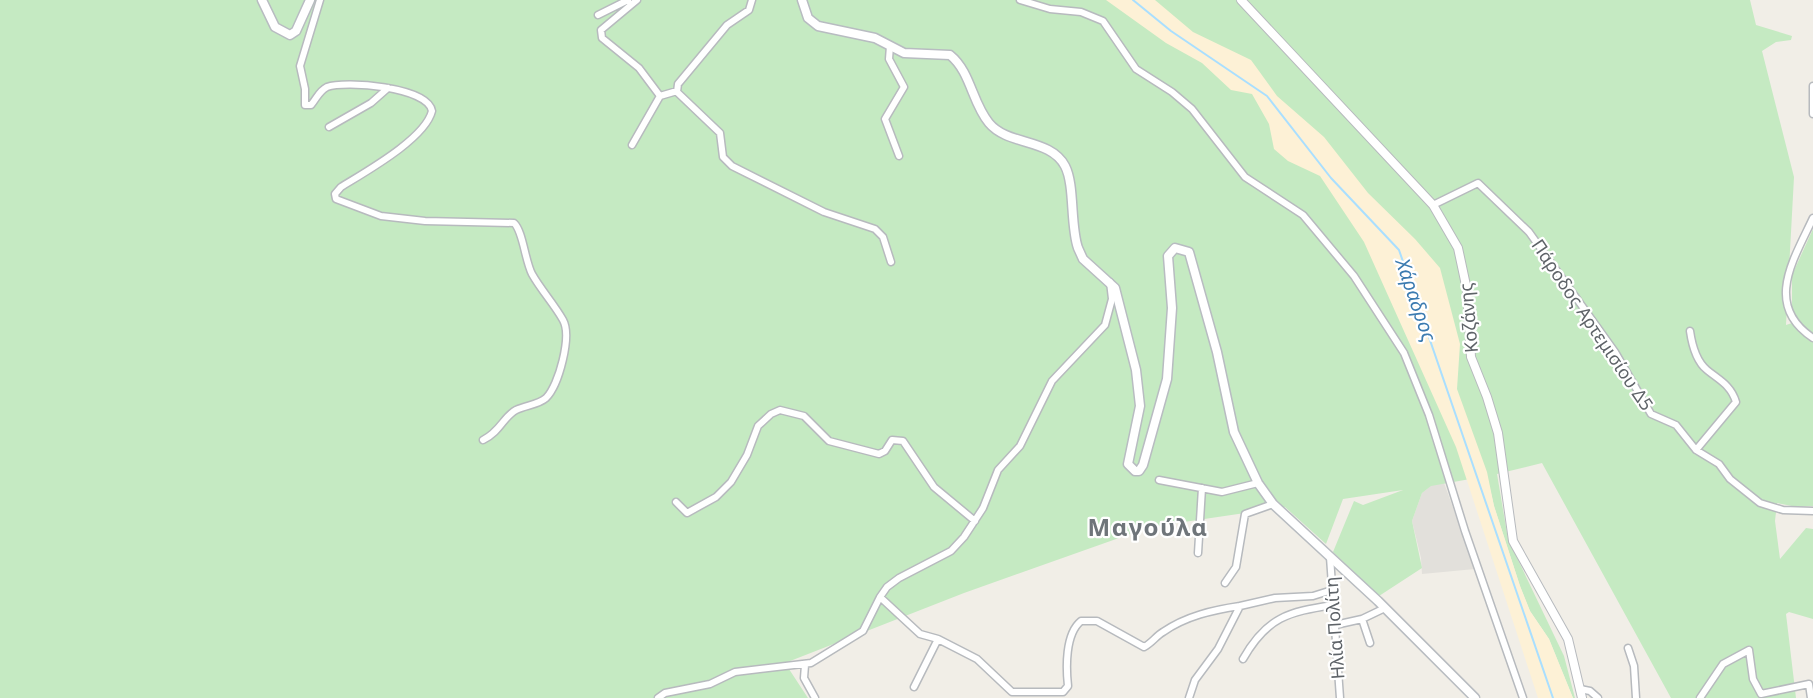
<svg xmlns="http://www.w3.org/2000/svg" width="1813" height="698" font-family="'Noto Sans',sans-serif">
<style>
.industrial{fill:#e2e0db}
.green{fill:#c5eac2}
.sand{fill:#fdf1d6}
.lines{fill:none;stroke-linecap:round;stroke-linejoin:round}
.stream{stroke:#a9dfff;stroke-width:2}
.minor-casing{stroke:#b7babe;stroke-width:9}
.tertiary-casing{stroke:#b7babe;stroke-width:10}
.secondary-casing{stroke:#b8bcc1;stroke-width:11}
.minor{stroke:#fff;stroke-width:6}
.tertiary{stroke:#fff;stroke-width:8}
.secondary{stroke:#fff;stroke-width:8}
.labels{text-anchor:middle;stroke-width:4.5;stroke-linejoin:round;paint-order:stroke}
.street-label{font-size:18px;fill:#5e6368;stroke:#fff}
.water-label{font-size:20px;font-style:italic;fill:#3b7bb0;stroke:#fff}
.district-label{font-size:24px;font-weight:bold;letter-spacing:1.5px;fill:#6f757a;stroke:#fff}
</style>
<rect width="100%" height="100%" fill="#f1eee7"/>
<path class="industrial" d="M1443 480 1475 569 1422 574 1421 558 1412 521 1422 493 1433 484Z"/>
<path class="green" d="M0 0H1750L1756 25 1792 36 1791 40 1776 42 1762 51 1794 177 1786 325 1792 323V275L1813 229V506L1797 507 1777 503 1775 521 1780 559 1806 528 1813 529V619L1789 612 1786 614 1796 698H1671L1542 463 1497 474 1508 539 1564 656 1575 698H1573L1549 639 1530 611 1520 586 1494 506 1487 476 1431 486 1422 493 1412 521 1422 568 1379 596 1333 552 1354 501 1363 505 1403 490 1343 499 1326 544 1285 507 1150 527 964 593 785 663 808 698H0Z"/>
<path class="sand" d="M1106 0H1155L1193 32 1251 60 1277 96 1324 137 1368 193 1415 239 1440 268 1460 344 1457 389 1487 472 1494 506 1520 586 1530 611 1549 639 1573 698H1538L1456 447 1364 242 1320 176 1288 161 1274 149 1269 124 1252 94 1231 90 1202 63 1166 43Z"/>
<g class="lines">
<path class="stream" d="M1133 0 1171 31 1267 96 1331 178 1399 250 1553 698"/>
<g class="minor-casing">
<path id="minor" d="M320 0 300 66 305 89V105H311C317 98 319 91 327 87 345 80 428 87 432 111 425 139 365 172 341 187L335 194 336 199 381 216 425 221 514 223C523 231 525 261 532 274 541 290 554 304 563 320 572 336 559 385 546 398 538 405 526 405 516 410 503 417 501 431 483 440
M637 0 601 30 602 38 639 68 660 96
M752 0 749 10 727 25 678 84 677 92 720 133 723 157 732 166 824 212 875 229 883 237 891 262
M1020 0 1050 9 1081 12 1103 21 1136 69 1172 92 1192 109 1245 177 1303 215 1354 276 1404 353 1429 415 1465 531 1523 698
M598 15 628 0
M890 46 889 59 904 87 885 119 899 156
M1813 86V114
M329 127 371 103 388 88
M632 145 660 96 677 91
M1433 205 1478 183 1529 232 1615 352 1651 414 1676 425 1696 450 1719 464 1730 479 1760 503 1783 510 1813 511
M1813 218C1794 259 1763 305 1813 338
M1690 331C1692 345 1696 361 1707 370 1719 380 1731 385 1736 402L1696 450
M1159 480 1222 492 1258 483
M676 502 687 513 716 497 731 482 747 455 758 426 771 414 780 410 804 416 829 441 879 454 885 451 892 440 903 441 934 487 975 521
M1198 553 1202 488
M1330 557 1340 698
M1225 583 1236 567 1245 514 1273 504
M880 597 920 634 938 639 914 687
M1362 619 1385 608
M1335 625 1362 619 1370 643
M938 639 977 659 1012 692H1063L1068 686C1066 668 1065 634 1081 621H1097L1144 647C1152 643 1156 636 1163 632 1186 616 1213 610 1240 606
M1628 648 1634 666 1636 698
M1243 659C1267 617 1288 612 1333 605
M805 665 804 678 815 698
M1580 689 1590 691 1598 698
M658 698 665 693 710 684 735 672 811 663 863 631 880 597 887 587 899 578 951 551 964 537 983 508 998 470 1020 446 1052 381 1105 325 1112 299 1110 282
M1189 698 1195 680 1218 649 1240 606 1275 598 1313 596 1332 590
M1700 698 1723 664 1749 650 1753 679 1761 694 1809 684 1811 698"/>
</g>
<g class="tertiary-casing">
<path id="tertiary" d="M1241 0 1433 205 1458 248 1467 290 1471 357 1487 397 1498 433 1513 541 1568 639 1582 698"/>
</g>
<g class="secondary-casing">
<path id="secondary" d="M262 0 275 27 290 35 296 31 310 0
M802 0 808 18 818 26 875 38 904 53 950 55C971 72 972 103 989 123 1008 146 1050 138 1065 166 1075 185 1070 225 1078 248L1083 259 1115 288 1136 370 1140 406 1128 464 1135 471H1139L1143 465 1167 379 1172 308 1168 256 1175 248 1189 252 1217 352 1234 432 1258 483 1273 504 1378 601 1475 698"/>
</g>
<use href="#minor" class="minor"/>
<use href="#tertiary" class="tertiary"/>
<use href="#secondary" class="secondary"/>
</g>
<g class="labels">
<g class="street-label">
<text transform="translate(1469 318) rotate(-95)" y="6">Κοζάνης</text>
<text transform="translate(1592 325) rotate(56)" y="6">Πάροδος Αρτεμισίου Δ5</text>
<text transform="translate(1335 628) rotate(-94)" y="6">Ηλία Πολίτη</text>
</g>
<g class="water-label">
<text transform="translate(1416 300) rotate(71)" y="7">Χάραδρος</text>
</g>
<g class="district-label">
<text x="1148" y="536">Μαγούλα</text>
</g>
</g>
</svg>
